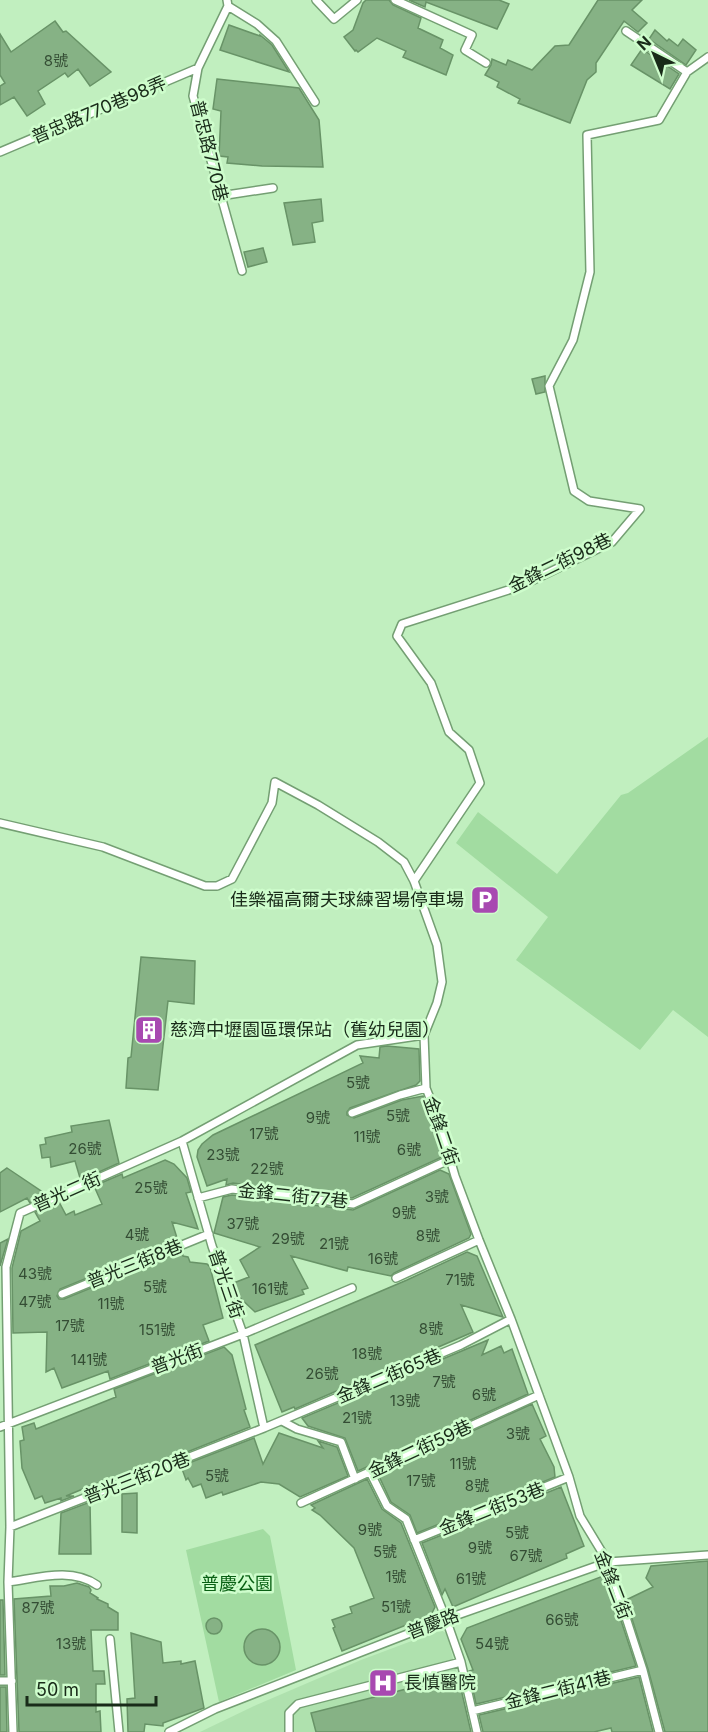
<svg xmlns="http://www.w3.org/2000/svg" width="708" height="1732" font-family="Inter,'Noto Sans TC',sans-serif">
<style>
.built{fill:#afe1ae}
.green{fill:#a2dca1}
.building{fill:#86b285;stroke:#689367;stroke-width:1.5}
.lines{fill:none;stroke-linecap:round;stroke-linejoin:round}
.service-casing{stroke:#749f73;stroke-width:10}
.service{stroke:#fff;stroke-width:7}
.labels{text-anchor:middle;stroke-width:5;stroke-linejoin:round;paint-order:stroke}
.number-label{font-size:15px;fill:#344d34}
.street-label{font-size:18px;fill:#192b19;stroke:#cefdcc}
.poi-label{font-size:18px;fill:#192b19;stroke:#cefdcc;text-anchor:start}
.park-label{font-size:18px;fill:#096014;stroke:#cefdcc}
</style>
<rect width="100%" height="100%" fill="#c1efbf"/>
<path class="built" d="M441 1630 447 1634 471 1732H200L254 1706 361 1660Z"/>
<path class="green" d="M708 737V1037L673 1010 640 1050 516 960 548 917 456 843 478 812 557 874 621 795 628 793Z
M263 1529 270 1536 296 1670 219 1702 186 1550Z"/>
<path class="building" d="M366 0H389L393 5 421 18 418 28 443 40 440 48 453 55 446 75 403 57 406 51 377 38 358 52 356 50 355 51 344 37 353 30 363 3Z
M409 0H499L509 4 497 29 426 2 425 7Z
M598 0H642L632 10 647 23 638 32 624 21 596 63V72L587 80 570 123 518 103 520 99 497 87 499 82 485 75 491 65 492 59 506 65 508 60 532 70 555 46 569 45Z
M55 21 63 32 66 31 111 72 90 86 78 69 68 77 65 73 38 91 45 104 27 116 14 97 0 105V86L5 83 0 75V34L11 52Z
M229 25 260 36V35L272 45 289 72 220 50Z
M655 30 667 41 669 39 678 46 683 39 696 50 686 65 649 39Z
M642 49 679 74 670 89 631 65Z
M217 79 299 88 319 120 323 167 262 166 227 163 228 157 219 156 221 111 213 109Z
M321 199 323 221 312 223 315 242 293 245 284 203Z
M263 248 267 262 248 267 244 252Z
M545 376V392L536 394 532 379Z
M141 957 195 961 194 1004 168 1001 158 1090 126 1088 128 1058 131 1057Z
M387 1046 419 1049 420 1081 416 1085 350 1108 347 1112V1115L354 1118 402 1100 423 1096 434 1124 442 1157 352 1198 233 1183 226 1185 227 1179 207 1186 197 1157 198 1150 202 1144 213 1135 363 1063 360 1056 379 1058 380 1047Z
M109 1120 119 1163 90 1176 80 1178 75 1161 51 1167 50 1157 42 1158 40 1145 46 1144 45 1138 72 1132 71 1126Z
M165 1160 174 1164 187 1178 191 1192 186 1193 198 1229 172 1222 178 1241 60 1289 57 1296 59 1299H64L182 1251 183 1256 188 1257 190 1262 207 1264 210 1267 223 1318 203 1325 209 1341 110 1379 108 1371 62 1388 54 1368 46 1372 47 1332 13 1333 12 1268 21 1231 40 1221 35 1212 59 1202 66 1215 74 1211 75 1215 102 1204 94 1186 122 1174 123 1178Z
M7 1168 13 1172 47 1195 30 1203 27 1198 0 1212V1173Z
M440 1170 449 1174 471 1234 469 1238 394 1273 391 1276 348 1267 347 1271 291 1256 308 1288 302 1290 304 1294 255 1312 235 1293 231 1284 249 1277 240 1260 260 1247 214 1233 223 1197 232 1195 353 1210Z
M8 1239 0 1266V1243Z
M467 1252 477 1256 503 1317 461 1305 473 1332 295 1409 294 1407 282 1412 255 1345 407 1280Z
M488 1340 482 1355 501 1346 504 1353 512 1349 528 1394 358 1471 345 1438 308 1426 302 1418Z
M224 1347 232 1355 246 1409 244 1410 250 1427 177 1456 90 1486 66 1496H74L61 1501V1498L45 1503 42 1496 35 1499 22 1468 20 1441 24 1440 22 1427 34 1423 36 1429 116 1397 114 1389Z
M532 1404 546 1436 540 1439 554 1467 555 1477 417 1533 410 1515 391 1502 378 1474Z
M279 1433 323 1448 318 1441 337 1447 348 1476 300 1497 279 1484 261 1482 223 1495 222 1492 206 1498 201 1484 193 1487 188 1478 186 1480 181 1466 254 1438 263 1464Z
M367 1479 382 1509 401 1523 435 1607 431 1615 342 1651 333 1628 335 1627 332 1620 352 1613 350 1607 374 1598 354 1548 320 1515 312 1510 315 1508 311 1505Z
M561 1487 584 1546 566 1554 567 1558 453 1607 445 1589 442 1595 422 1543Z
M137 1493V1533L122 1532V1494Z
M90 1502 91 1554H59L61 1513Z
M708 1561V1732H665L648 1669 626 1600 653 1587 646 1578 651 1566Z
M603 1576 608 1581 636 1666 476 1704 469 1671 473 1670 461 1639 467 1628Z
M77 1583 89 1587 91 1590 90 1593 98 1598 97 1599 108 1604V1607L118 1613V1630H91L93 1671H104L105 1684H96V1712L100 1711 101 1732H19L14 1599 51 1596 50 1586H64Z
M0 1600H3L5 1675H0Z
M206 1626a8 8 0 1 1 16 0a8 8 0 1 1-16 0Z
M244 1647a18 18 0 1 1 36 0a18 18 0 1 1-36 0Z
M131 1633 161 1642 163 1663 181 1661V1664L195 1661 204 1708 163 1723V1726L145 1724 144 1732H128L127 1699 135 1698Z
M458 1676 471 1732H316L311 1713Z
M639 1677 653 1732H612L611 1728 594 1732H483L479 1715Z
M0 1687H6L7 1732H0Z"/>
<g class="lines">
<g class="service-casing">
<path id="service" d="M227 0 228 6 198 68 193 96 242 271
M316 0 334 19 357 0
M395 0 472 35 465 50 486 63
M228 6 257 24 276 41 315 102
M626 31 687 72
M0 152 198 68
M220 196 273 188
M0 823 103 847 205 886H217L232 879 272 803 275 782 318 805 378 842 404 862 414 881 437 945 442 982 437 1003 424 1035 426 1088 439 1121 455 1176 479 1240 511 1319 569 1477 580 1516 608 1562 643 1670 659 1732
M414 881 480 783 469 750 449 732 431 683 397 636 402 624 521 586 612 542 640 509 589 501 574 491 549 386 573 340 590 272 587 135 659 120 687 72 708 57
M352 1113 400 1095 426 1088
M182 1141 212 1246 243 1334 264 1428
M198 1198 232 1189 353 1204 451 1159
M396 1278 479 1240
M62 1294 209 1234
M282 1421 297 1429 341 1442 355 1479
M0 1427 243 1334 352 1288
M370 1472 387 1506 406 1519 446 1619 461 1662 477 1732
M301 1503 539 1395
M10 1527 264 1428 461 1345 511 1319
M414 1540 569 1477
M8 1582C38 1578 71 1567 97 1585
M110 1639 119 1732
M0 1681H12
M472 1711 643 1670
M13 1732 8 1582 10 1527 6 1267 20 1213 182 1141 357 1045 424 1035
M169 1732 215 1709 446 1619 608 1562 708 1555
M289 1732V1713L298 1704 461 1662"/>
</g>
<use href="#service" class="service"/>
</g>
<defs>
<g id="parking-square" transform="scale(1.5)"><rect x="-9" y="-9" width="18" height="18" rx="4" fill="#a849b1" stroke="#cefdcc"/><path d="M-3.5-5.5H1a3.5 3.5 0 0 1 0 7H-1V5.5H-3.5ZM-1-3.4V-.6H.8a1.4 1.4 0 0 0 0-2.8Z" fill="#fff"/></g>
<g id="building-square" transform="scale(1.5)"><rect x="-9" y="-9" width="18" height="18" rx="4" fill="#a849b1" stroke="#cefdcc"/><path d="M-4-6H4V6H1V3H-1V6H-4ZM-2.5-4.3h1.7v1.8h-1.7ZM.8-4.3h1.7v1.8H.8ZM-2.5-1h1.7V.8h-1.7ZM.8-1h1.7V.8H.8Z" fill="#fff"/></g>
<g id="hospital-square" transform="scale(1.5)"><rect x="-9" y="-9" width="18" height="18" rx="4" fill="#a849b1" stroke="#cefdcc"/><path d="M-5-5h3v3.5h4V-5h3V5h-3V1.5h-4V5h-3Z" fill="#fff"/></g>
</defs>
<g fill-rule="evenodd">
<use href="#parking-square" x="485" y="900"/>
<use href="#building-square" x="149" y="1030"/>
<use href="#hospital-square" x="383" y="1683"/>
</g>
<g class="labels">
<g class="number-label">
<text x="56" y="66">8號</text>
<text x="358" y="1088">5號</text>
<text x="398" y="1121">5號</text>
<text x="318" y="1123">9號</text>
<text x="264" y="1139">17號</text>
<text x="367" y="1142">11號</text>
<text x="85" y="1154">26號</text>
<text x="409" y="1155">6號</text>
<text x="223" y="1160">23號</text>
<text x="267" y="1174">22號</text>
<text x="151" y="1193">25號</text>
<text x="437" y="1202">3號</text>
<text x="404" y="1218">9號</text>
<text x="243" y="1229">37號</text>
<text x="137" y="1240">4號</text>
<text x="428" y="1241">8號</text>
<text x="288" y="1244">29號</text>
<text x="334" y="1249">21號</text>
<text x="383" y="1264">16號</text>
<text x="35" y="1279">43號</text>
<text x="460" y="1285">71號</text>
<text x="155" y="1292">5號</text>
<text x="270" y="1294">161號</text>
<text x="35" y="1307">47號</text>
<text x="111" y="1309">11號</text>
<text x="70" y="1331">17號</text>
<text x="431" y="1334">8號</text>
<text x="157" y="1335">151號</text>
<text x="367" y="1359">18號</text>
<text x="89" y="1365">141號</text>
<text x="322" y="1379">26號</text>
<text x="444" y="1387">7號</text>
<text x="484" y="1400">6號</text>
<text x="405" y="1406">13號</text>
<text x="357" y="1423">21號</text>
<text x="518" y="1439">3號</text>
<text x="463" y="1469">11號</text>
<text x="217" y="1481">5號</text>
<text x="421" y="1486">17號</text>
<text x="477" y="1491">8號</text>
<text x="370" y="1535">9號</text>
<text x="517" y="1538">5號</text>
<text x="480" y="1553">9號</text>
<text x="385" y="1557">5號</text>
<text x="526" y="1561">67號</text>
<text x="396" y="1582">1號</text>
<text x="471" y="1584">61號</text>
<text x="396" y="1612">51號</text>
<text x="38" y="1613">87號</text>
<text x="562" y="1625">66號</text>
<text x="71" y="1649">13號</text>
<text x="492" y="1649">54號</text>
</g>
<g class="street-label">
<text transform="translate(99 110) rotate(-23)" y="6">普忠路770巷98弄</text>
<text transform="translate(209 151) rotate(76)" y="6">普忠路770巷</text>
<text transform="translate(560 563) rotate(-26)" y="6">金鋒二街98巷</text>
<text transform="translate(441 1131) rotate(71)" y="6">金鋒二街</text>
<text transform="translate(67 1192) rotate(-24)" y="6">普光二街</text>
<text transform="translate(293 1196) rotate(6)" y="6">金鋒二街77巷</text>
<text transform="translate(135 1264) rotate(-22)" y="6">普光三街8巷</text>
<text transform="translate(226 1284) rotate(71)" y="6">普光三街</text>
<text transform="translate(177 1359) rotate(-21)" y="6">普光街</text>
<text transform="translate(389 1376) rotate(-23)" y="6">金鋒二街65巷</text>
<text transform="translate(420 1449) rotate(-25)" y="6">金鋒二街59巷</text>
<text transform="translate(137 1478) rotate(-21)" y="6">普光三街20巷</text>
<text transform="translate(492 1509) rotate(-22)" y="6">金鋒二街53巷</text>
<text transform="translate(613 1585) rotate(69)" y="6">金鋒二街</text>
<text transform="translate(433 1624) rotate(-21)" y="6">普慶路</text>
<text transform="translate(558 1690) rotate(-14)" y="6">金鋒二街41巷</text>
</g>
<g class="poi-label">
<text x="464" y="906" text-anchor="end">佳樂福高爾夫球練習場停車場</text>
<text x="170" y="1036">慈濟中壢園區環保站（舊幼兒園）</text>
<text x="404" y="1689">長慎醫院</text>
</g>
<g class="park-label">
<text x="237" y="1590">普慶公園</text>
</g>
</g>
<g transform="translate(654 54) rotate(317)" stroke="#cefdcc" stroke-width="4.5" paint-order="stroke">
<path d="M0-4.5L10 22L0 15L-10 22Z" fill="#192b19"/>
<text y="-9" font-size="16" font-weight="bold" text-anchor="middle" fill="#192b19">N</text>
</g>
<path d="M27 1696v9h129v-9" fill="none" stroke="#192b19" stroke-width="3"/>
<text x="36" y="1696" font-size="18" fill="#192b19" stroke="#cefdcc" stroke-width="4.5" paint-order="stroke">50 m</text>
</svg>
